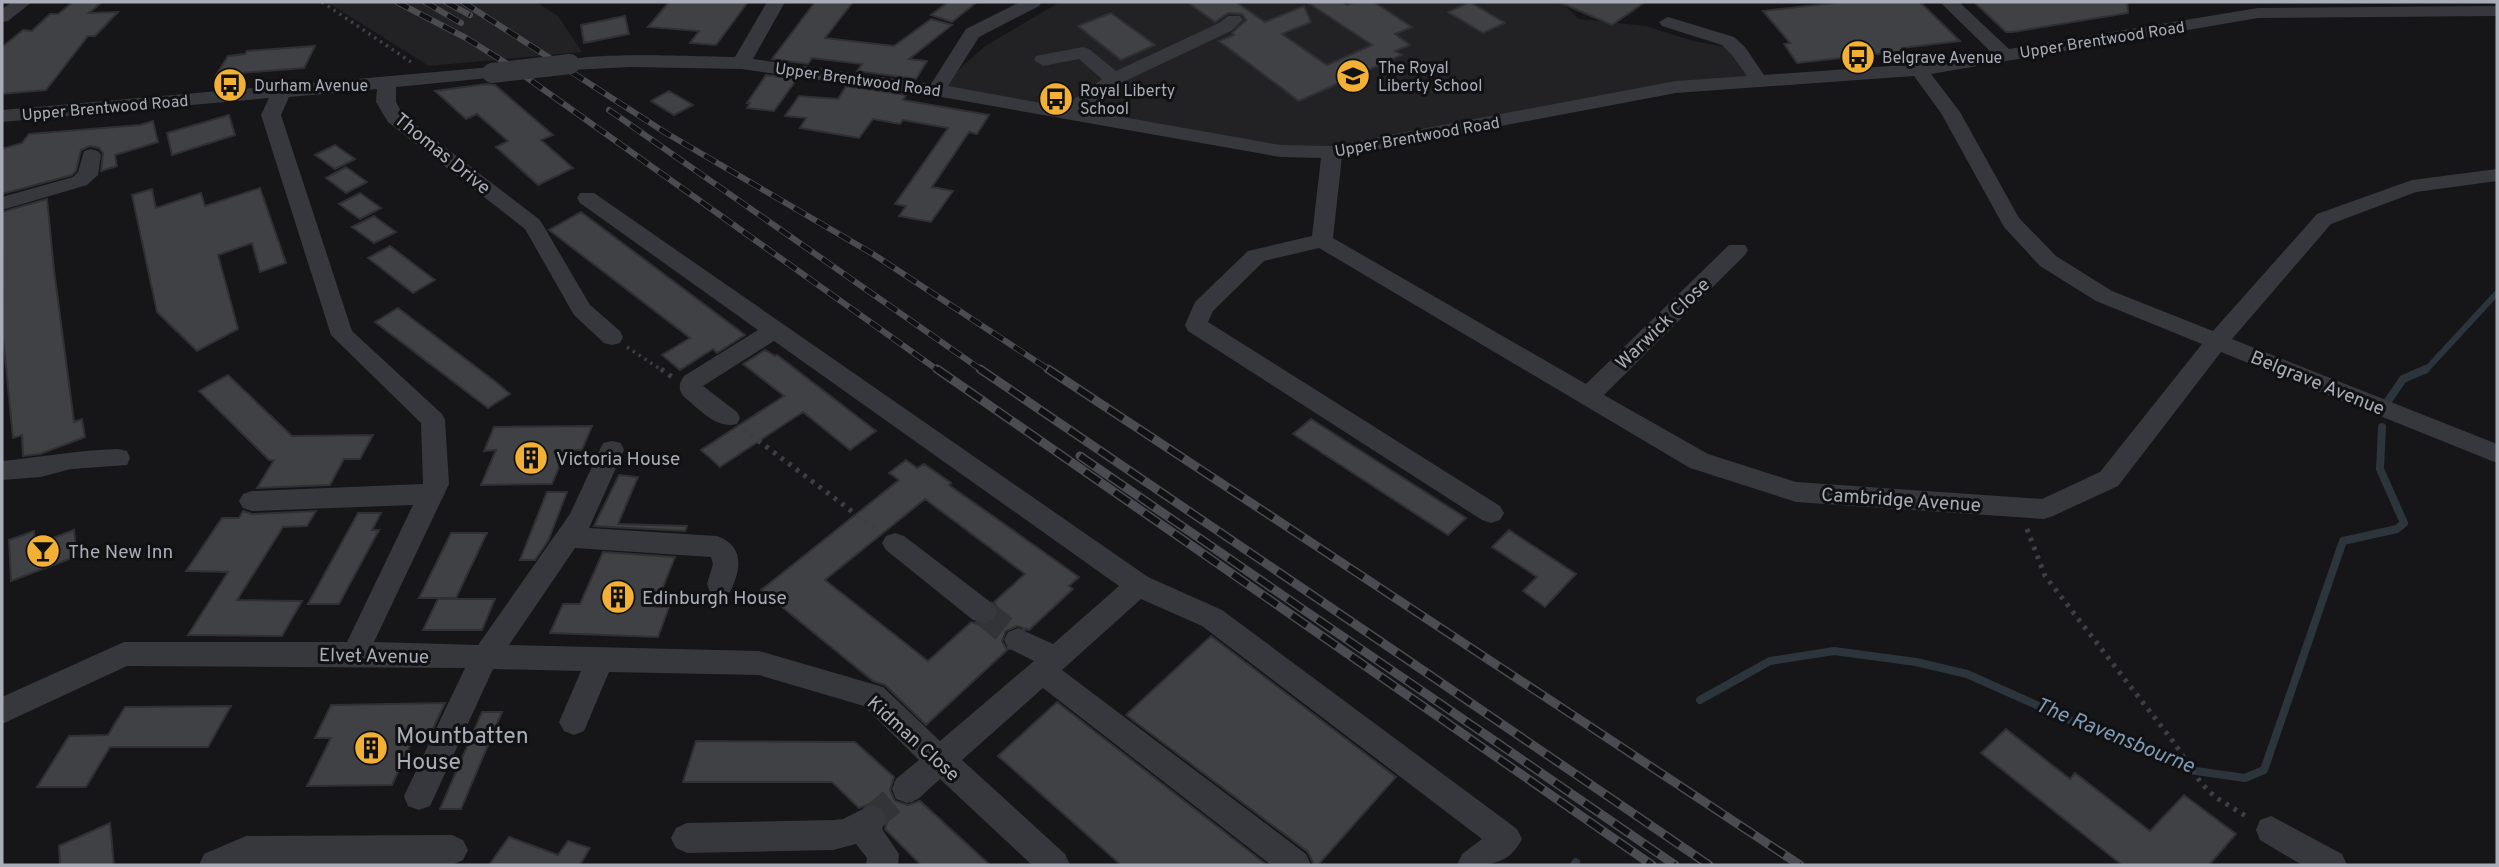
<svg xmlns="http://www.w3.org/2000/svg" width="2499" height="867" font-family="Overpass,sans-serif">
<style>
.built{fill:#222225}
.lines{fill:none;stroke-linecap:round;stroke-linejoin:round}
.stream-far1{stroke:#2c353c;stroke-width:6}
.stream{stroke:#2c353c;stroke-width:8}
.building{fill:#404145;stroke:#303034;stroke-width:2;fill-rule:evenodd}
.minor-tunnel{stroke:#333438;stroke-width:27;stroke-dasharray:27 14;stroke-linecap:butt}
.path-far1{stroke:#3d3f44;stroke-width:3.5;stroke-dasharray:2.5 4.5;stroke-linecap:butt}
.path{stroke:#3d3f44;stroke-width:5;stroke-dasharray:3.5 6;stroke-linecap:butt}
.minor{fill:#37383d;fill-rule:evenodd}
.rail-far1-casing{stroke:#4a4c52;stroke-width:6}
.rail-casing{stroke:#4a4c52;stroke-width:9}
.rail-far1{stroke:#111113;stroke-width:4.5;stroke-dasharray:13;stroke-linecap:butt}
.rail{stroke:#111113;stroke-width:6;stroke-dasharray:18;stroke-linecap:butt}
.minor-bridge{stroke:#37383d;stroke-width:20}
.labels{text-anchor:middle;stroke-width:6;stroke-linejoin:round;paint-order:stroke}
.far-street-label{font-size:16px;fill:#a8adb8;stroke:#111113}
.far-poi-label{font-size:16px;fill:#a8adb8;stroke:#111113;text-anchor:start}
.street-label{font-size:19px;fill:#a8adb8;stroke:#111113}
.poi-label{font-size:19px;fill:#a8adb8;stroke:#111113;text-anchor:start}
.water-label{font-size:21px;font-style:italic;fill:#7f9bb3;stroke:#111113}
.near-poi-label{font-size:23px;fill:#a8adb8;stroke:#111113;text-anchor:start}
</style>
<rect width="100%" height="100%" fill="#161618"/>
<path class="built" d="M327 2H536L558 16 582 52 429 66Z
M1060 2H1561L1579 19 1646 26 1693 41 1731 48 1759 81 1676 87 1332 152 1280 151 936 90 985 46Z"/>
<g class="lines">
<path class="stream-far1" d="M2425 371 2497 293"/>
<path class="stream" d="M2388 401 2403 379 2426 369
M1700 700 1770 661 1834 651 1916 662 1967 674 2081 725 2196 771 2245 778 2264 770 2343 541 2397 529 2404 523 2380 469 2382 427
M1574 865 1576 862"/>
</g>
<path class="building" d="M73 2H102L89 13 118 12 95 36H88L46 90 2 94V47L23 30 32 31 50 14H58Z
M669 2H748L716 45 690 43 699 31 648 27Z
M815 2H853L825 38 894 46 931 19 952 25 909 59 927 61 916 79 857 71 862 64 812 58 808 64 772 59Z
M948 2H977L952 22 931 15Z
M1187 2H1236L1265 22 1304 6 1311 22 1282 34 1327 65 1372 45 1307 2H1342L1347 5 1355 2H1374L1412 27 1395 34 1410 45 1395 51 1402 55 1299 101 1219 41 1234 35 1232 33 1246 20 1242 14 1228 13 1215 22Z
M1470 2 1505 23 1483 33 1448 12Z
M1559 2H1645L1612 25Z
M1844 2H1920L1960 41 1902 48 1905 51 1797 63 1784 44 1790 43 1763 11Z
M1974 2H2127L2128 13 2013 32H2006Z
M1111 13 1155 45 1121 60 1078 26Z
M625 16 629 34 584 43 581 25Z
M315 46 304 68 216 75 228 56 245 54 247 51Z
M766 75 797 79 774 111 747 108 750 103H747Z
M486 84 495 85 553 135 541 140 573 168 538 185 496 147 508 141 477 114 466 119 435 91Z
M846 86 906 95 903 100 989 115 977 134 969 132 932 187 953 191 931 222 899 216 906 206 895 204 948 128 903 120 900 124 873 119 859 138 800 128 806 118 785 116 799 96 838 99Z
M669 91 693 105 674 115 651 101Z
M229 115 235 135 172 155 167 133Z
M153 121 158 142 115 155 117 166 101 171 103 153 99 148 90 146 81 150 76 171 72 175 2 194V149L22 143 29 134 140 125Z
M335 145 355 159 335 169 315 155Z
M346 167 367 182 346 193 326 178Z
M260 188 286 263 260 272 252 243 218 255 238 329 197 351 157 312 132 195 152 189 156 208 201 193 205 206Z
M360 193 381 208 360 219 339 204Z
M47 199 54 270 74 422 82 419 85 437 40 454 23 456 22 435 13 438 3 337 2 212Z
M581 212 745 335 717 353 713 349 680 370 662 355 690 338 549 230Z
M374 216 396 232 374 243 352 227Z
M390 246 423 271 435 280 413 293 368 258Z
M398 308 496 382 510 394 488 408 375 322Z
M765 350 775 356 777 355 876 431 850 450 803 412 720 467 701 450 784 396 743 364Z
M228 375 292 436 373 435 360 459H344L330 485 257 488 274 460H269L199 391Z
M1311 419 1466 518 1448 535 1293 434Z
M592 426 582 450H566L552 484 481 485 496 450 484 451 494 427Z
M906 460 917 468 924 464 951 483 949 485 1079 577 1069 586 1073 589 1029 630 1017 626 1006 631 1002 641 1007 650 926 725 885 685 873 681 761 590 899 480 889 473ZM925 499 1025 574 994 602 999 611 995 621 984 626 971 622 928 661 825 580Z
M619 475 638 477 618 524 687 526 685 531 594 526Z
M547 492H567L548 541 535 560H520Z
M243 511 252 514 316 511 307 526 283 527 237 600 302 601 282 636 188 635 228 572 186 571 222 518H239Z
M358 513H381L372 530H379L339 604H308Z
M74 530 77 556 11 581 9 540 34 531 35 545Z
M1509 530 1576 574 1545 607 1523 591 1537 577 1492 547Z
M451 533H487L456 598H419Z
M603 552 675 557 655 607H669L658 637 550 633 563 604H580Z
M438 599H495L482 630H423Z
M1211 636 1396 777 1318 865H1314L1308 852 1126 715Z
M1057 702 1267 865H1121L998 756Z
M445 703 429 737H414L392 785 307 786 331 738H315L331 705Z
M231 706 208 747H110L86 787H37L69 736 108 735 125 707Z
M482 712H502L461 809H440Z
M2006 729 2070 779 2075 773 2150 831 2184 795 2236 834 2209 865H2122L1981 753Z
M696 741 855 742 894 777 890 790 895 801 908 805 920 801 990 865H921L885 829 888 818 883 807 872 803 859 808 832 782H683Z
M110 823 114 865H60L59 846Z
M509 837 558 855 568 841 590 848 580 865H489Z"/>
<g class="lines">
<path class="minor-tunnel" d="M983 612 1018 640
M871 819 907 789"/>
<path class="path-far1" d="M322 2 411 62
M627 347 663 371"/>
<path class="path" d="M661 369 672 377
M743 429 878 531
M2027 529 2045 576 2175 744 2201 783 2215 797 2249 818"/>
<path class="minor" d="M12 2H32L8 21 2 22V9Z
M767 2H785L753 59 931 84 966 29 1020 2H1042L1039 6 979 37 948 86 1063 107 1102 79 1079 59 1043 66 1034 60 1036 56 1083 47 1089 49 1116 71 1219 23 1228 16H1240L1243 20 1231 31 1121 83 1083 110 1280 145 1332 146 1676 81 1747 76 1732 55 1722 45 1662 26 1659 22 1668 17 1734 37 1745 47 1764 75 1919 64 1991 52 1940 2H1959L2009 49 2258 8 2497 6V16L2258 18 1931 74 1960 112 2019 218 2056 256 2112 291 2213 331 2317 214 2412 180 2497 169V181L2416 192 2331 224 2232 339 2497 444V463L2221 352 2118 486 2053 516 2044 519 1796 502 1690 468 1319 248 1264 261 1213 311 1208 322 1500 506 1504 513 1500 520 1491 523 1482 520 1188 331 1185 325 1195 302 1248 251 1312 236 1321 158 1280 157 936 96 741 69 631 67 570 70 561 64C572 50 709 57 735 57ZM1914 76 1941 113 2004 227 2040 266 2096 301 2202 344 2100 472 2042 499 1796 482 1708 454 1604 395 1745 255 1748 250 1745 245H1729L1586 384 1333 238 1342 156 1676 93Z
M492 67 501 73 499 77 396 87V102L403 115 540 220 590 305 620 331 623 337 620 343 612 345 604 343 574 315 525 229 388 122 376 102 377 89 289 97 281 115 352 331 442 414 445 420 449 484 374 642 478 645 570 514 603 443 612 441 621 443 624 450 589 528 717 536C745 546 741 570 730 592L720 595 710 592 707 584 713 564 711 557 575 548 509 645 759 651 883 687 940 741 1034 661 1008 648 1004 640 1008 632 1018 628 1053 644 1119 586 774 341 703 386 737 412 740 418 737 424C717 430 698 408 683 396 678 388 679 384 684 376L758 330 580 203 577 198 580 193H594L1148 577 1222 610 1517 829 1522 839C1508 867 1486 865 1457 865L1462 854 1482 839 1202 626 1141 599 1062 670 1306 854 1311 865H1271L1043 688 962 760 1065 854 1070 865H1032L940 779 918 799 907 803 896 799 892 789 896 779 919 760 864 706 759 675 609 672 584 731 574 735 564 731 559 722 581 671 493 669 430 806 419 810 408 806 404 796 465 668 127 666 2 724V697L124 642H347L413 505 252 511 243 508 239 501 243 494 252 491 423 484 421 423 331 335 261 115 269 98 2 122V110Z
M91 149 98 151 101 155 98 175 87 185 2 210V197L73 177 78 172 84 151Z
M118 449 127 451 130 458 127 465 71 469 41 477 2 480V461C41 457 79 450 118 449Z
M895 533 904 536 993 604 997 612 993 620 983 623 973 620 886 550 882 543 886 536Z
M871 805 882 809 886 819 882 829 899 854 898 865H866L867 858 856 844 833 850 687 853 676 848 671 838 676 828 687 823 833 820 843 819Z
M2271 816 2342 854 2347 865H2302L2260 840 2256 830 2260 820Z
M452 835 463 840 468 850 463 860 452 865H199L204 854 246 836Z"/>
<g class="rail-far1-casing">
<path id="rail-far1" d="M397 2 466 38 509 65 939 371
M425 2 461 23
M446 2 470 15
M463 2 666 133 873 254 1051 371
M609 110 983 371"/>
</g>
<g class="rail-casing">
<path id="rail" d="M937 369 1652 865
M980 369 1709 865
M1048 369 1800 865
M1080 456 1675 865"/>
</g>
<use href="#rail-far1" class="rail-far1"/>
<use href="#rail" class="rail"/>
<path class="minor-bridge" d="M492 73 570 64"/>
</g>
<defs>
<g id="bus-disc" transform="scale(1.75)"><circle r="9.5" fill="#f2b134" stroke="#111113"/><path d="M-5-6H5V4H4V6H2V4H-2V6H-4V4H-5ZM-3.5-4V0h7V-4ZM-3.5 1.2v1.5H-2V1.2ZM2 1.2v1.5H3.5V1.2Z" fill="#111"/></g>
<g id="school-disc" transform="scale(1.75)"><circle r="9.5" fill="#f2b134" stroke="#111113"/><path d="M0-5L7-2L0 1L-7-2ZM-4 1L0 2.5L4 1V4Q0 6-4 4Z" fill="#111"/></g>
<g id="building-disc" transform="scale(1.75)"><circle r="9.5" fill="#f2b134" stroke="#111113"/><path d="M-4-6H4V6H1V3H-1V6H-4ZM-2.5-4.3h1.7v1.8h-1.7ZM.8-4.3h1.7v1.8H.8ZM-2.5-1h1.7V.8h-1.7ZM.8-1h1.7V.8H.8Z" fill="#111"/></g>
<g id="bar-disc" transform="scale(1.75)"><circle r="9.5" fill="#f2b134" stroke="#111113"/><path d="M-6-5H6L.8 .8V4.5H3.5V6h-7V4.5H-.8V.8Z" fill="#111"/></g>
</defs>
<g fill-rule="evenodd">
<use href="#bus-disc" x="1858" y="57"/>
<use href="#school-disc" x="1353" y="76"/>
<use href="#bus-disc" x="230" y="85"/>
<use href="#bus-disc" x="1056" y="99"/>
<use href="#building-disc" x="531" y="458"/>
<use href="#bar-disc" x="43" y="551"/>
<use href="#building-disc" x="618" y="597"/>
<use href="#building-disc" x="371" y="748"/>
</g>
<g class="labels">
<g class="far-street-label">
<text transform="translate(2102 39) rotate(-9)" y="6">Upper Brentwood Road</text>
<text transform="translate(858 79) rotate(8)" y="6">Upper Brentwood Road</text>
<text transform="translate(105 107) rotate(-5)" y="6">Upper Brentwood Road</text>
<text transform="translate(1417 136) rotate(-10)" y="6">Upper Brentwood Road</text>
</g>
<g class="far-poi-label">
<text x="1882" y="63">Belgrave Avenue</text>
<text x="1378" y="73">The Royal<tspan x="1378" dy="18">Liberty School</tspan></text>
<text x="254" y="91">Durham Avenue</text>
<text x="1080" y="96">Royal Liberty<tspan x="1080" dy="18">School</tspan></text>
</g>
<g class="street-label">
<text transform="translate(443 153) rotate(39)" y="7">Thomas Drive</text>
<text transform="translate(1662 323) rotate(-44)" y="7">Warwick Close</text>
<text transform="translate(2318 382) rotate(22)" y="7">Belgrave Avenue</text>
<text transform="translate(1901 499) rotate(4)" y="7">Cambridge Avenue</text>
<text transform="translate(374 655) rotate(1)" y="7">Elvet Avenue</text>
<text transform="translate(914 738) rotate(42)" y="7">Kidman Close</text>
</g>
<g class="poi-label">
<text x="556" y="465">Victoria House</text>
<text x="68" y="558">The New Inn</text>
<text x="642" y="604">Edinburgh House</text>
</g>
<g class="water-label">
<text transform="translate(2115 735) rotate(22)" y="7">The Ravensbourne</text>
</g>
<g class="near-poi-label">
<text x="396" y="743">Mountbatten<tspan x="396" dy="26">House</tspan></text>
</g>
</g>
<rect width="2499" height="867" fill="none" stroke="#a8adb8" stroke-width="7"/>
</svg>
